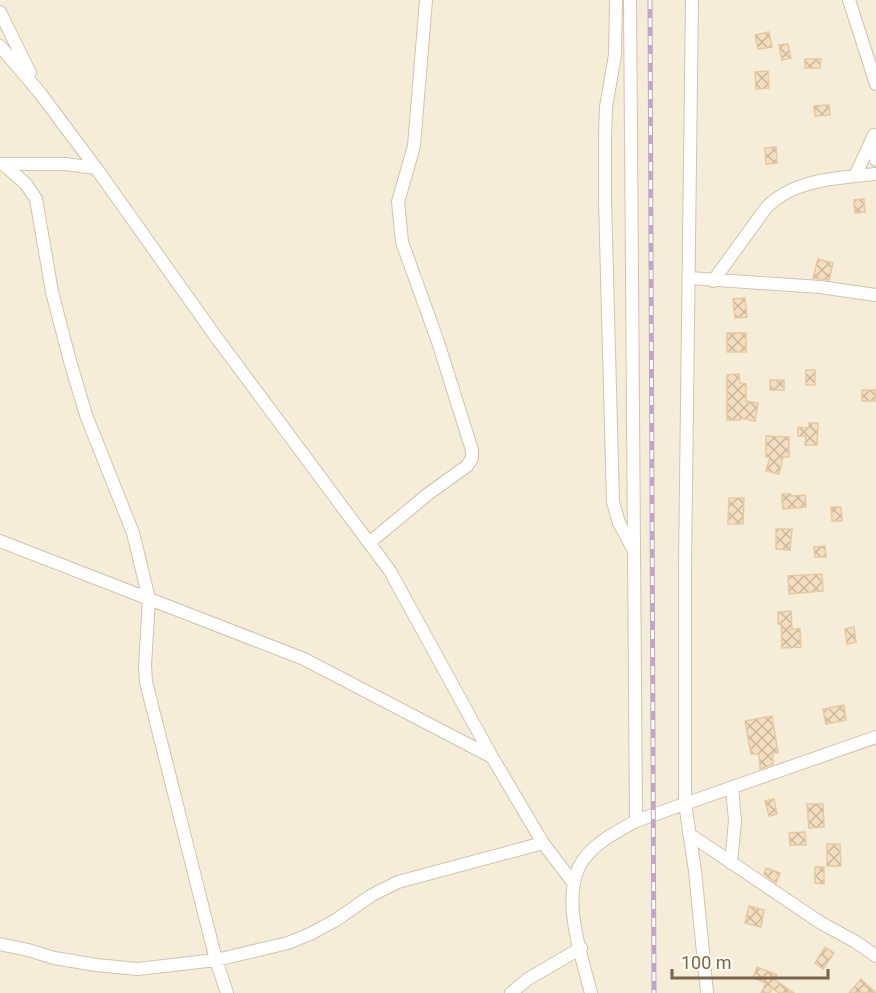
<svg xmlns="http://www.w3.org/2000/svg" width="876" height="993" font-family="Roboto,sans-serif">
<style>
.residential{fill:#f5edd8}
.building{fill:url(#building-cross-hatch);stroke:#e6c9a0;stroke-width:1.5}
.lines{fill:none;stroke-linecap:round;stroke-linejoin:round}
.minor-casing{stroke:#d0c4ae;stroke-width:14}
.minor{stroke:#fff;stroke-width:12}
.rail-casing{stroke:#c0a6c8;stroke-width:5}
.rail{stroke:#fffcf1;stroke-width:3;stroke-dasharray:9;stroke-linecap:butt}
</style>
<defs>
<pattern id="building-cross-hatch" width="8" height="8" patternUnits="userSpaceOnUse" patternTransform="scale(1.5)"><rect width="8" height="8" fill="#f3dfc0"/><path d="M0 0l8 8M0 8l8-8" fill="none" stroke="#cab89e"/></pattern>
</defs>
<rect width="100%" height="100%" fill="#fdf9ea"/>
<path class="residential" d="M0 0H876V993H0Z"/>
<path class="building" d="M769 32 772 47 758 49 755 35Z
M788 44 791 58 782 60 779 45Z
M805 59H821L820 68H805Z
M768 71 769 88 756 89 755 72Z
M829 105 830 115 815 116 814 106Z
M776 147 777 163 766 164 765 148Z
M864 199 865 212 855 213 854 200Z
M818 259 833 263 829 280 813 278Z
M745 298 747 317 735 318 733 299Z
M727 333H746V352H727Z
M806 370H815V385H806Z
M739 374 740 383 746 384V401L758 403 755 421 740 418V420H727V375Z
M770 380H784V390H770Z
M862 390H876V401H862Z
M809 423H818L817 445H805L806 436H798V427L809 428Z
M766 436 789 437V457H783L779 474 766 471 770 457H766Z
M782 494H791V496L805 495 806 507 783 509Z
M729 498H744L743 524H728Z
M831 507H841L842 521H832Z
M776 529H792L790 550 776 549Z
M825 546 826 557H815L814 547Z
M822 574 823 591 789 594 788 576Z
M791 611 792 629H800L801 647 782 648 781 623 778 624V612Z
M854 627 856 642 847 644 845 629Z
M844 705 846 720 826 724 823 709Z
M772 716 778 753H773V764L760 769 759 754H751L745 721Z
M774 799 777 814 769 816 765 801Z
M807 804H823L824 827 809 828Z
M805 832 806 845H790L789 833Z
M827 844H840L841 866H827Z
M815 867H824V884L815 883Z
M766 868 780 873 776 883 764 874Z
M749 906 764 910 761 927 745 923Z
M825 947 834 953 823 969 815 963Z
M757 967 777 975 775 980 794 993H779L772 988 770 993H761L766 983 753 978Z
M861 979 876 993H849Z"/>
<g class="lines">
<g class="minor-casing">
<path id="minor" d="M616 0 615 55 606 107 605 137V200L613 502 619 523 633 549
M630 0 636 821
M692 0 685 566V803L695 871 707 993
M849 0 876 84
M0 12 30 73
M0 46 40 93 96 168 216 337 390 571 492 757
M874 138 876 160
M2 164H65L96 168
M3 164 26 184 36 199 52 292 70 361 86 415 133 533 149 599 145 665 146 682 216 960 227 993
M855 176 874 135
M689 278 820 287 876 295
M713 281 766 208C793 179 838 178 876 174
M0 541 304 659 492 757 543 843 574 884
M369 543 428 494 467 466 472 458V450L438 342 402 242 398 202 414 146 426 0
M689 834 821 923 856 942 876 956
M731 863 735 821 732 787
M0 944 28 950 54 958 96 965 138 969 216 960 288 943 310 934 336 920 372 895 398 882 543 843
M511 993 528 979 581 948
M591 993C582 957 562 902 579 867 590 845 616 832 636 821L876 737"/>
</g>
<use href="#minor" class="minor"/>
<g class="rail-casing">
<path id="rail" d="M650 0 654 993"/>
</g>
<use href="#rail" class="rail"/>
</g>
<path d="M672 969v9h156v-9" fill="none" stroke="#79654c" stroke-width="3"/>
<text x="681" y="969" font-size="18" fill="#79654c" stroke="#fffcf1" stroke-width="4.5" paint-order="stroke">100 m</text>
</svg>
